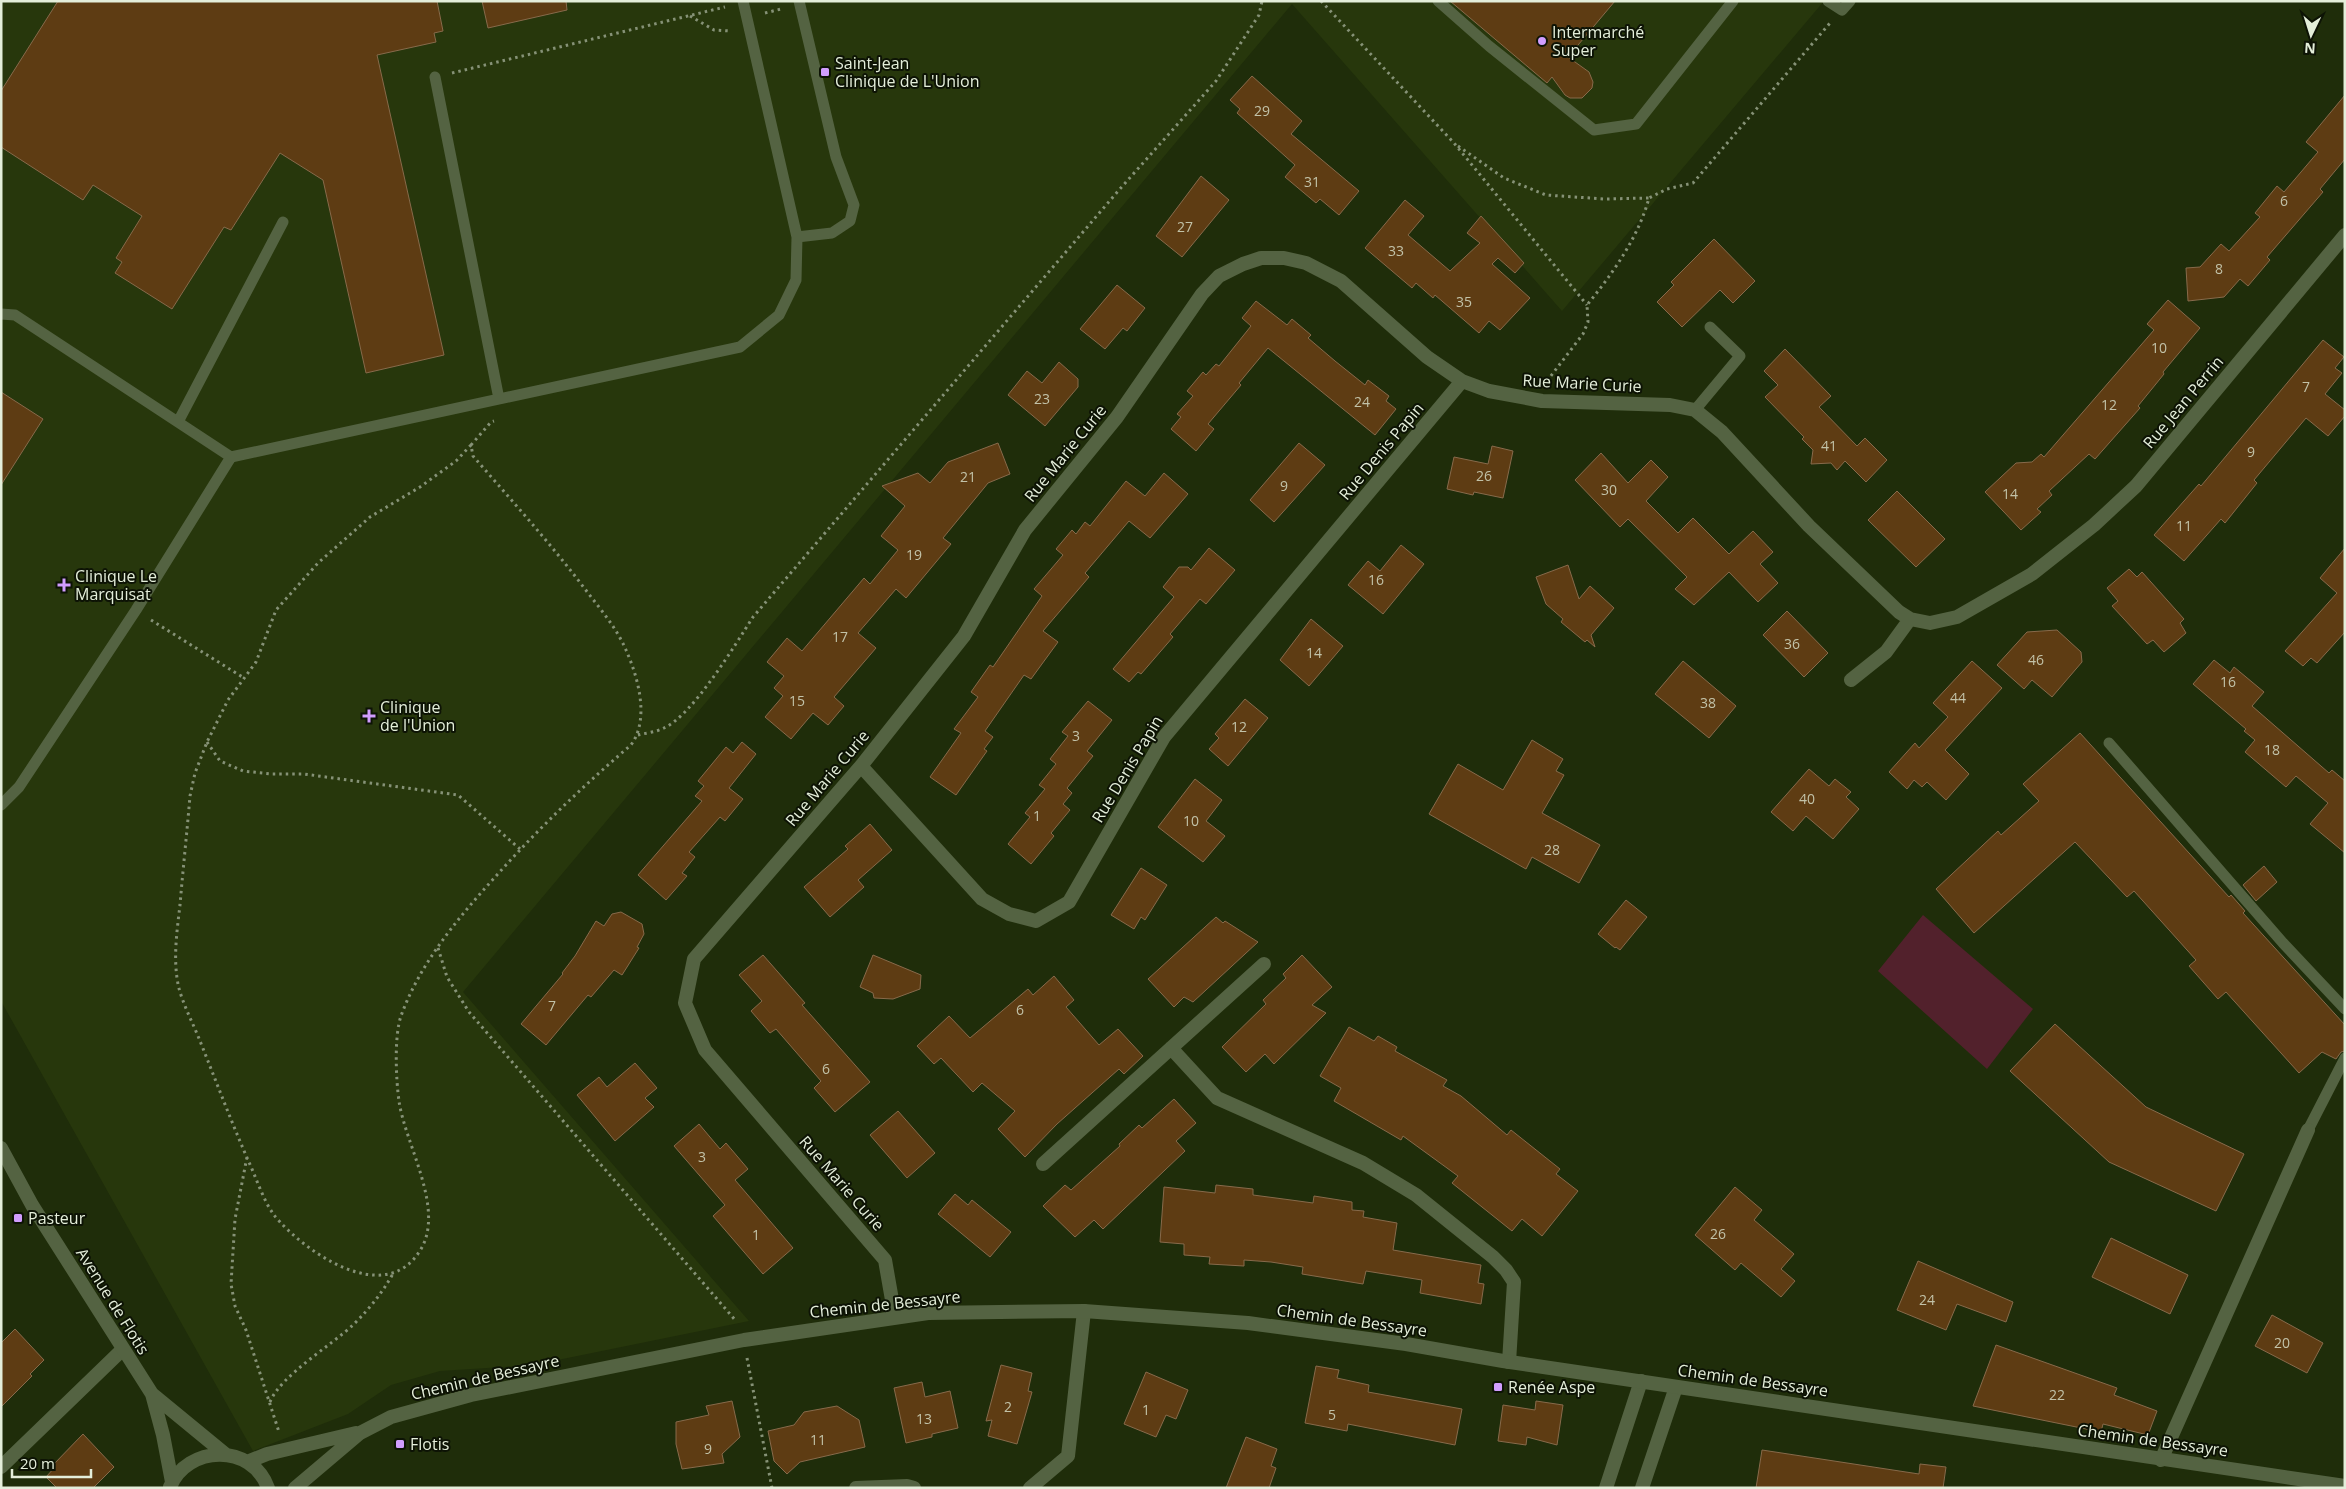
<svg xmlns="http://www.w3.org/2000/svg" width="2346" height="1489" font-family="'Open Sans',sans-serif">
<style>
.built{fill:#27370c}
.green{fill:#52212c}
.building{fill:#5e3c13;stroke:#876a4b}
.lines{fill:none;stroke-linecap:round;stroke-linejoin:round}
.path{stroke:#869277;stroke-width:3;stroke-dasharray:2.5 4;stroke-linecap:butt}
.service{stroke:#546342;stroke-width:11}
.minor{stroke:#546342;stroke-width:14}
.tertiary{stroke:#546342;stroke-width:14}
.poi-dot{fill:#d19dfe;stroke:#0d1305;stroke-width:2}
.labels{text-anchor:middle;stroke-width:4;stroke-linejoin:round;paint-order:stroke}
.number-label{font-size:14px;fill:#c2c2a8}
.poi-label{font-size:16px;fill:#e4eeda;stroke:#0d1305;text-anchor:start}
.street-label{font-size:16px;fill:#e4eeda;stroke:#0d1305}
</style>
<rect width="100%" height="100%" fill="#1f2d0a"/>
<path class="built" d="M1 1H1824L1562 311 1292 4 463 992 749 1321 533 1365 440 1371 391 1385 348 1414 253 1451 1 1001Z"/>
<path class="green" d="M1923 915 2033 1009 1987 1069 1878 971Z"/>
<path class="building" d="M58 1H437L443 31 434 33 436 42 377 55 444 355 366 373 323 180 280 153 231 230 224 227 172 309 115 273 122 262 116 258 142 216 93 185 83 200 1 147V91Z
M482 1H566L567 10 488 28Z
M1450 1H1615L1568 57 1589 72 1593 82 1592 88 1582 98H1570L1565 95 1552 77 1547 83Z
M1252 76 1302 121 1291 134 1359 191 1339 215 1320 199 1316 203 1285 177 1295 165 1237 113 1240 109 1230 100Z
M2345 95V159L2320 189 2323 192 2267 257 2270 260 2248 286 2240 279 2224 297 2188 301 2186 268 2200 267 2221 244 2229 251 2260 217 2255 213 2277 186 2284 192 2318 152 2306 142Z
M1201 176 1229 200 1182 257 1156 236Z
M1405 200 1424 216 1408 235 1450 271 1480 243 1467 233 1481 216 1524 263 1515 273 1498 258 1492 264 1530 298 1500 330 1489 321 1479 333 1435 295 1433 298 1416 283 1412 288 1365 248Z
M1714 239 1755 281 1733 303 1720 290 1682 327 1657 302 1674 285 1671 282Z
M1117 285 1145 308 1127 331 1123 328 1105 349 1080 329Z
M2168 300 2200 328 2163 372 2164 374 2138 406 2140 408 2095 459 2089 454 2049 491 2052 495 2037 509 2041 512 2021 530 1985 492 2016 463 2032 462 2041 454 2044 457 2154 330 2147 324Z
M1256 301 1287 325 1292 319 1311 335 1308 338 1335 361 1365 385 1368 380 1389 396 1386 401 1396 409 1375 435 1268 348 1239 383 1241 385 1208 424 1214 429 1196 451 1171 429 1181 417 1177 414 1193 396 1187 391 1203 372 1206 375 1216 364 1219 366 1251 326 1242 318Z
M2323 340 2344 357 2335 368 2342 373 2325 394 2345 410V416L2328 436 2306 418 2254 480 2257 483 2225 523 2221 519 2184 561 2154 535 2199 484 2201 486Z
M1785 349 1831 396 1819 407 1857 446 1865 438 1887 460 1866 482 1845 461 1837 470 1831 463 1811 464 1813 450 1802 439 1804 437 1765 397 1778 385 1764 371Z
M1059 362 1078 379V387L1045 426 1008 395 1027 371 1042 383Z
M1 392 43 419 1 485Z
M998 443 1010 474 988 483 984 488 943 538 951 544 906 598 896 589 858 633 876 648 834 697 844 706 828 725 813 713 791 739 765 717 783 696 774 688 784 676 767 662 787 638 802 651 864 578 870 584 898 550 881 536 905 506 882 486 918 473 930 483 948 462Z
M1299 443 1325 465 1274 522 1250 500Z
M1492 446 1513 451 1503 498 1474 492 1473 495 1447 489 1454 457 1488 464Z
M1601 453 1628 483 1651 460 1668 477 1646 501 1678 533 1693 518 1729 554 1753 531 1773 552 1760 564 1778 583 1758 602 1729 572 1694 605 1675 589 1687 577 1628 519 1620 527 1575 480Z
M1164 473 1188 494 1150 538 1129 521 1085 573 1089 577 1043 631 1058 642 1031 679 1024 675 985 731 993 737 984 749 987 751 956 795 930 777 961 733 954 729 978 697 971 692 990 665 993 667 1042 596 1034 589 1063 555 1056 549 1072 530 1076 534 1085 522 1090 526 1126 481 1145 496Z
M1897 491 1945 539 1916 567 1868 520Z
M1401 545 1424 564 1383 614 1348 585 1368 561 1380 571Z
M1209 548 1235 570 1206 604 1200 599 1170 634 1173 637 1141 674 1138 672 1129 682 1113 669 1174 597 1163 587 1179 567H1188L1191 570Z
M2345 548V632L2317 663 2311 658 2303 666 2285 651 2337 593 2320 578Z
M1568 565 1579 599 1590 586 1614 608 1591 635 1595 647 1587 640 1585 642 1561 622 1563 619 1546 604 1536 577Z
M2129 569 2137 577 2142 572 2184 619 2180 623 2186 633 2164 652 2153 640 2147 644 2112 606 2118 601 2107 588Z
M1787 611 1828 653 1804 677 1763 635Z
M1311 619 1343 646 1309 686 1280 660Z
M2057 630 2081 652 2082 662 2052 697 2032 680 2024 689 1997 665 2027 632Z
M2214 660 2230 673 2234 667 2264 692 2252 706 2329 773 2332 770 2345 781V853L2310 824 2328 803 2296 776 2286 787 2245 752 2255 740 2244 731 2246 729 2193 684Z
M1683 661 1736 706 1709 738 1655 694Z
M1972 661 2002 688 1945 750 1969 774 1946 800 1927 782 1922 787 1914 780 1907 789 1889 772 1915 743 1919 748 1948 717 1933 703Z
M1245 699 1268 718 1228 766 1209 749 1219 738 1215 734Z
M1088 701 1112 720 1087 751 1093 756 1067 788 1072 793 1063 804 1070 810 1051 833 1054 836 1031 864 1008 844 1030 817 1025 813 1045 789 1039 785 1056 764 1050 759 1068 736 1062 732Z
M2080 733 2229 897 2231 895 2245 911 2243 913 2345 1025V1051L2341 1052 2336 1059 2322 1052 2299 1073 2226 992 2218 999 2189 966 2196 960 2134 891 2127 897 2075 842 1974 933 1936 889 1998 831 2001 835 2039 801 2023 784Z
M1532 740 1563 759 1556 771 1564 775 1542 813 1600 845 1579 883 1532 857 1526 869 1429 814 1458 764 1503 790Z
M742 742 756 754 729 788 743 799 725 821 720 817 689 852 695 857 682 873 687 876 666 900 638 875 702 801 695 796 704 786 698 781 726 747 733 753Z
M1809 769 1829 786 1835 779 1851 792 1846 797 1859 809 1833 839 1806 816 1793 831 1771 812Z
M1195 779 1222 800 1206 821 1225 836 1203 862 1158 827Z
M870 824 892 850 858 880 864 887 830 917 804 887 848 849 845 846Z
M2264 866 2277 882 2256 901 2243 885Z
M1141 868 1167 885 1145 920 1141 917 1134 929 1111 915Z
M1626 900 1647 917 1620 950 1616 947 1615 948 1598 934Z
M621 912 642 924 644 934 637 947 639 948 622 975 614 970 591 997 588 995 546 1045 521 1024 563 974 562 973 575 956 596 921 604 926 612 914Z
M1216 917 1223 923 1225 921 1258 942 1193 1002 1184 997 1174 1007 1148 979Z
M763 955 805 1003 802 1005 870 1082 835 1112 814 1088 821 1081 776 1029 770 1033 751 1011 762 1001 739 975Z
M873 955 921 975 920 989 893 999 874 998 873 993 860 987Z
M1302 955 1332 987 1312 1005 1326 1013 1274 1064 1265 1054 1246 1072 1222 1047 1266 1004 1263 1000 1286 978 1283 974Z
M1054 976 1074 1000 1066 1007 1099 1045 1118 1029 1143 1056 1124 1074 1119 1069 1057 1124 1025 1157 998 1129 1015 1111 982 1083 973 1092 941 1058 934 1064 917 1046 949 1016 970 1038 1028 989 1033 995Z
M2055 1024 2146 1107 2244 1154 2216 1211 2109 1162 2010 1071Z
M1349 1027 1374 1041 1378 1036 1397 1047 1395 1051 1447 1080 1443 1086 1461 1096 1507 1135 1511 1130 1560 1169 1556 1174 1578 1191 1542 1236 1522 1219 1512 1231 1452 1183 1458 1176 1403 1136 1401 1140 1334 1101 1341 1088 1320 1076Z
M635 1063 657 1088 645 1098 654 1107 615 1141 577 1095 599 1077 607 1087Z
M1174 1099 1196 1123 1176 1141 1185 1151 1103 1229 1094 1220 1075 1237 1043 1206 1065 1185 1071 1190 1120 1146 1119 1144 1139 1125 1142 1128Z
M898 1111 935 1153 907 1178 870 1135Z
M699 1124 720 1149 726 1143 748 1169 735 1180 793 1248 763 1274 713 1216 725 1205 674 1146Z
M1216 1185 1253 1189V1195L1291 1200 1313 1203 1314 1196 1352 1202V1210L1364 1211 1363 1217 1397 1223 1393 1250 1481 1265 1478 1283 1484 1284 1481 1304 1420 1293 1422 1280 1366 1271 1363 1284 1302 1274 1303 1267 1271 1262 1244 1260V1266L1209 1264 1210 1257 1184 1255V1244L1160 1242 1164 1187 1215 1193Z
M1735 1187 1762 1210 1754 1220 1794 1254 1781 1269 1795 1281 1781 1297 1741 1263 1735 1270 1695 1235Z
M955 1194 968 1205 972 1200 1011 1232 990 1257 938 1214Z
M2111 1238 2188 1275 2170 1314 2092 1277Z
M1918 1261 2013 1302 2006 1322 1957 1304 1946 1330 1897 1310Z
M2272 1315 2323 1343 2307 1373 2255 1346Z
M15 1329 44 1360 30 1374 32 1376 1 1407V1343Z
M1996 1345 2117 1388 2114 1395 2157 1411 2148 1435 2103 1424 2101 1432 1973 1406Z
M1001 1365 1032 1373 1028 1391 1032 1392 1017 1444 988 1436 992 1420 986 1421Z
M1316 1366 1339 1370 1337 1378 1369 1385 1368 1392 1462 1409 1455 1445 1348 1424 1347 1431 1305 1423Z
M1146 1372 1188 1390 1176 1419 1166 1415 1156 1437 1124 1424Z
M922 1382 925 1397 950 1391 958 1428 932 1434V1437L906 1443 894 1388Z
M732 1401 740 1437 722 1454 724 1463 682 1469 676 1444V1422L709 1415 706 1406Z
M1536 1401 1563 1405 1557 1445 1527 1437 1526 1445 1498 1441 1503 1405 1535 1410Z
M837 1406 859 1420 865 1447 800 1462 787 1474 774 1461 768 1431 794 1425 804 1412Z
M83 1434 114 1467 93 1488H57L46 1477 55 1467 53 1465Z
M1246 1437 1277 1449 1271 1466 1276 1468 1269 1488H1226Z
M1762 1450 1919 1474 1920 1464 1946 1467 1943 1488H1756Z"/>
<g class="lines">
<path class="path" d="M1321 1 1454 143 1587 305
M765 13 781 9
M690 16 714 30 730 31
M452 73 725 7
M1458 146 1504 178 1546 195 1604 199 1649 198
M1547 381 1583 334 1588 322 1587 305C1613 273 1638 238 1649 198L1667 189 1693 183 1830 23
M471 445 456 461 420 487 370 517 318 563 276 610 256 662 228 700 207 742 195 773 190 796C187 832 183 869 180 905 177 931 173 958 178 984 182 1003 193 1023 200 1041 216 1081 231 1121 248 1160 256 1177 263 1200 274 1215 304 1252 386 1309 421 1249 445 1208 405 1144 399 1101 396 1080 394 1036 401 1016 420 963 458 918 496 876 538 829 583 786 631 745 650 719 638 677 626 650 617 629 602 611 588 593 552 545 512 501 473 456L471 445 491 422 494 421
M151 620 244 678
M638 735C646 733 656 732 664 728 693 715 735 645 753 617L1119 190 1216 81 1259 15 1262 1
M207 742 220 761 243 771 272 774H304L458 795 520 849
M438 948 447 977 469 1012 736 1321
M247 1157 235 1219 231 1284 235 1306 246 1330 279 1432
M747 1358 772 1488
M270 1402C280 1376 332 1345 354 1324 371 1307 382 1293 394 1272"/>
<path class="service" d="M1438 1 1489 46 1594 130 1636 124 1733 1
M1828 1 1842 10 1850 1
M435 77 499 399
M797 237 832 233 850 221 854 205 836 157 799 1
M1 314 15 315 231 457
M1695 410 1740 356 1710 327
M178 422 283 222
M2109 743 2283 943 2345 1009
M1 805 19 787 136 610 231 457 740 347 779 315 796 280 797 237 743 1
M2308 1130 2345 1058"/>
<path class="minor" d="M1851 680 1886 652 1910 619
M861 766 982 899 1009 914 1036 921 1069 902 1164 737 1462 381
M1171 1048 1217 1098 1363 1163 1416 1195 1493 1257 1506 1270 1514 1282 1509 1362
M1043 1164 1264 964
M895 1317 885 1260 705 1050 685 1003 694 959 861 766 964 636 1025 530 1117 417 1202 294 1219 276 1243 264 1261 258H1284L1306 263 1341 281 1427 357 1462 381 1489 391 1542 401 1670 405 1695 410 1722 432 1809 526 1899 612 1910 619 1930 623 1957 617 2032 574 2094 525 2136 486 2345 235
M2161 1460 2308 1130
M1 1467 122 1350
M856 1488 907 1486 914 1488
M1030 1488 1068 1456 1084 1311
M1606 1488 1641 1381
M1642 1488 1676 1387"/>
<path class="tertiary" d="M1 1148 32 1205 152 1394 163 1435 172 1482
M152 1394 225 1454
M247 1462 267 1454 356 1433
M170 1487C187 1445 252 1443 268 1488
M295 1488 360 1433 391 1417 471 1395 744 1340 928 1313 1084 1311 1248 1323 1406 1344 1503 1361 2345 1486"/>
</g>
<g class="poi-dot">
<circle cx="1542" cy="41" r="5"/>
<rect x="820" y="67" width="10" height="10" rx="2.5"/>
<path d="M61.5 577.5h5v5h5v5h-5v5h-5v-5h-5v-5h5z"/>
<path d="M366.5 708.5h5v5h5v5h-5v5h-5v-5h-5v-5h5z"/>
<rect x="13" y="1213" width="10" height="10" rx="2.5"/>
<rect x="1493" y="1382" width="10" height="10" rx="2.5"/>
<rect x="395" y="1439" width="10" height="10" rx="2.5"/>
</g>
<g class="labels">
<g class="number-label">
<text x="1262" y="116">29</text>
<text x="1312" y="187">31</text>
<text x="2284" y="206">6</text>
<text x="1185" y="232">27</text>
<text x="1396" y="256">33</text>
<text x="2219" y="274">8</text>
<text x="1464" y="307">35</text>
<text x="2159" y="353">10</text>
<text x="2306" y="392">7</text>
<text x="1042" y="404">23</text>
<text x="1362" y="407">24</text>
<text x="2109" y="410">12</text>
<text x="1829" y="451">41</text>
<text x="2251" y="457">9</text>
<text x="1484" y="481">26</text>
<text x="968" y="482">21</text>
<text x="1284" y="491">9</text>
<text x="1609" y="495">30</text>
<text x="2010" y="499">14</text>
<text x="2184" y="531">11</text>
<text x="914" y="560">19</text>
<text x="1376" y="585">16</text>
<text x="840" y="642">17</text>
<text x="1792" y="649">36</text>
<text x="1314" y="658">14</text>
<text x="2036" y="665">46</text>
<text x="2228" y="687">16</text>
<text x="1958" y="703">44</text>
<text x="797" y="706">15</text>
<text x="1708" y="708">38</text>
<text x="1239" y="732">12</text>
<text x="1076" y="741">3</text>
<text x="2272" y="755">18</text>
<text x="1807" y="804">40</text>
<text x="1037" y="821">1</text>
<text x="1191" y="826">10</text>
<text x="1552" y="855">28</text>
<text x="552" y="1011">7</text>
<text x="1020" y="1015">6</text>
<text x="826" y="1074">6</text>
<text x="702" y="1162">3</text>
<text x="1718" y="1239">26</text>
<text x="756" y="1240">1</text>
<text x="1927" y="1305">24</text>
<text x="2282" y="1348">20</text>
<text x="2057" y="1400">22</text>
<text x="1008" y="1412">2</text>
<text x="1146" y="1415">1</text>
<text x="1332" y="1420">5</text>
<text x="924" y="1424">13</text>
<text x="818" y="1445">11</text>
<text x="708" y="1454">9</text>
</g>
<g class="poi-label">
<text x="1552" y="38">Intermarché<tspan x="1552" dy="18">Super</tspan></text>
<text x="835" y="69">Saint-Jean<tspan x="835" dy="18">Clinique de L'Union</tspan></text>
<text x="75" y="582">Clinique Le<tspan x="75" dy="18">Marquisat</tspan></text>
<text x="380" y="713">Clinique<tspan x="380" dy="18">de l'Union</tspan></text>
<text x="28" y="1224">Pasteur</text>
<text x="1508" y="1393">Renée Aspe</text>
<text x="410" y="1450">Flotis</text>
</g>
<g class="street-label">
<text transform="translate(1582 383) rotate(3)" y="6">Rue Marie Curie</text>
<text transform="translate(2183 402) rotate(-50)" y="6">Rue Jean Perrin</text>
<text transform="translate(1381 451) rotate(-50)" y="6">Rue Denis Papin</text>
<text transform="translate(1065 453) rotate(-51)" y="6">Rue Marie Curie</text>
<text transform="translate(1127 769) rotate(-59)" y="6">Rue Denis Papin</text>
<text transform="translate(827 778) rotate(-50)" y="6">Rue Marie Curie</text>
<text transform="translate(842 1183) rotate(49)" y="6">Rue Marie Curie</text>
<text transform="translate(113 1301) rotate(58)" y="6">Avenue de Flotis</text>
<text transform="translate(885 1304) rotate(-6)" y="6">Chemin de Bessayre</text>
<text transform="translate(1352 1320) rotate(8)" y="6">Chemin de Bessayre</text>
<text transform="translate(485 1377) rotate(-13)" y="6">Chemin de Bessayre</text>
<text transform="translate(1753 1380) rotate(8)" y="6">Chemin de Bessayre</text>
<text transform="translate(2153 1440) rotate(8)" y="6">Chemin de Bessayre</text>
</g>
</g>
<rect width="2346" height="1489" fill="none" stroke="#e4eeda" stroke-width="5"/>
<g transform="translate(2311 35) rotate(184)" stroke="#0d1305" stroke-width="4" paint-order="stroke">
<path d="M0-4L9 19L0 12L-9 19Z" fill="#e4eeda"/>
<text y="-8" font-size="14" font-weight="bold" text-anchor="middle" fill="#e4eeda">N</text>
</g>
<path d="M12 1469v8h79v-8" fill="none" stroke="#e4eeda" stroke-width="2.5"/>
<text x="20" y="1469" font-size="15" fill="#e4eeda" stroke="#0d1305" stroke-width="4" paint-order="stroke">20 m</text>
</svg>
